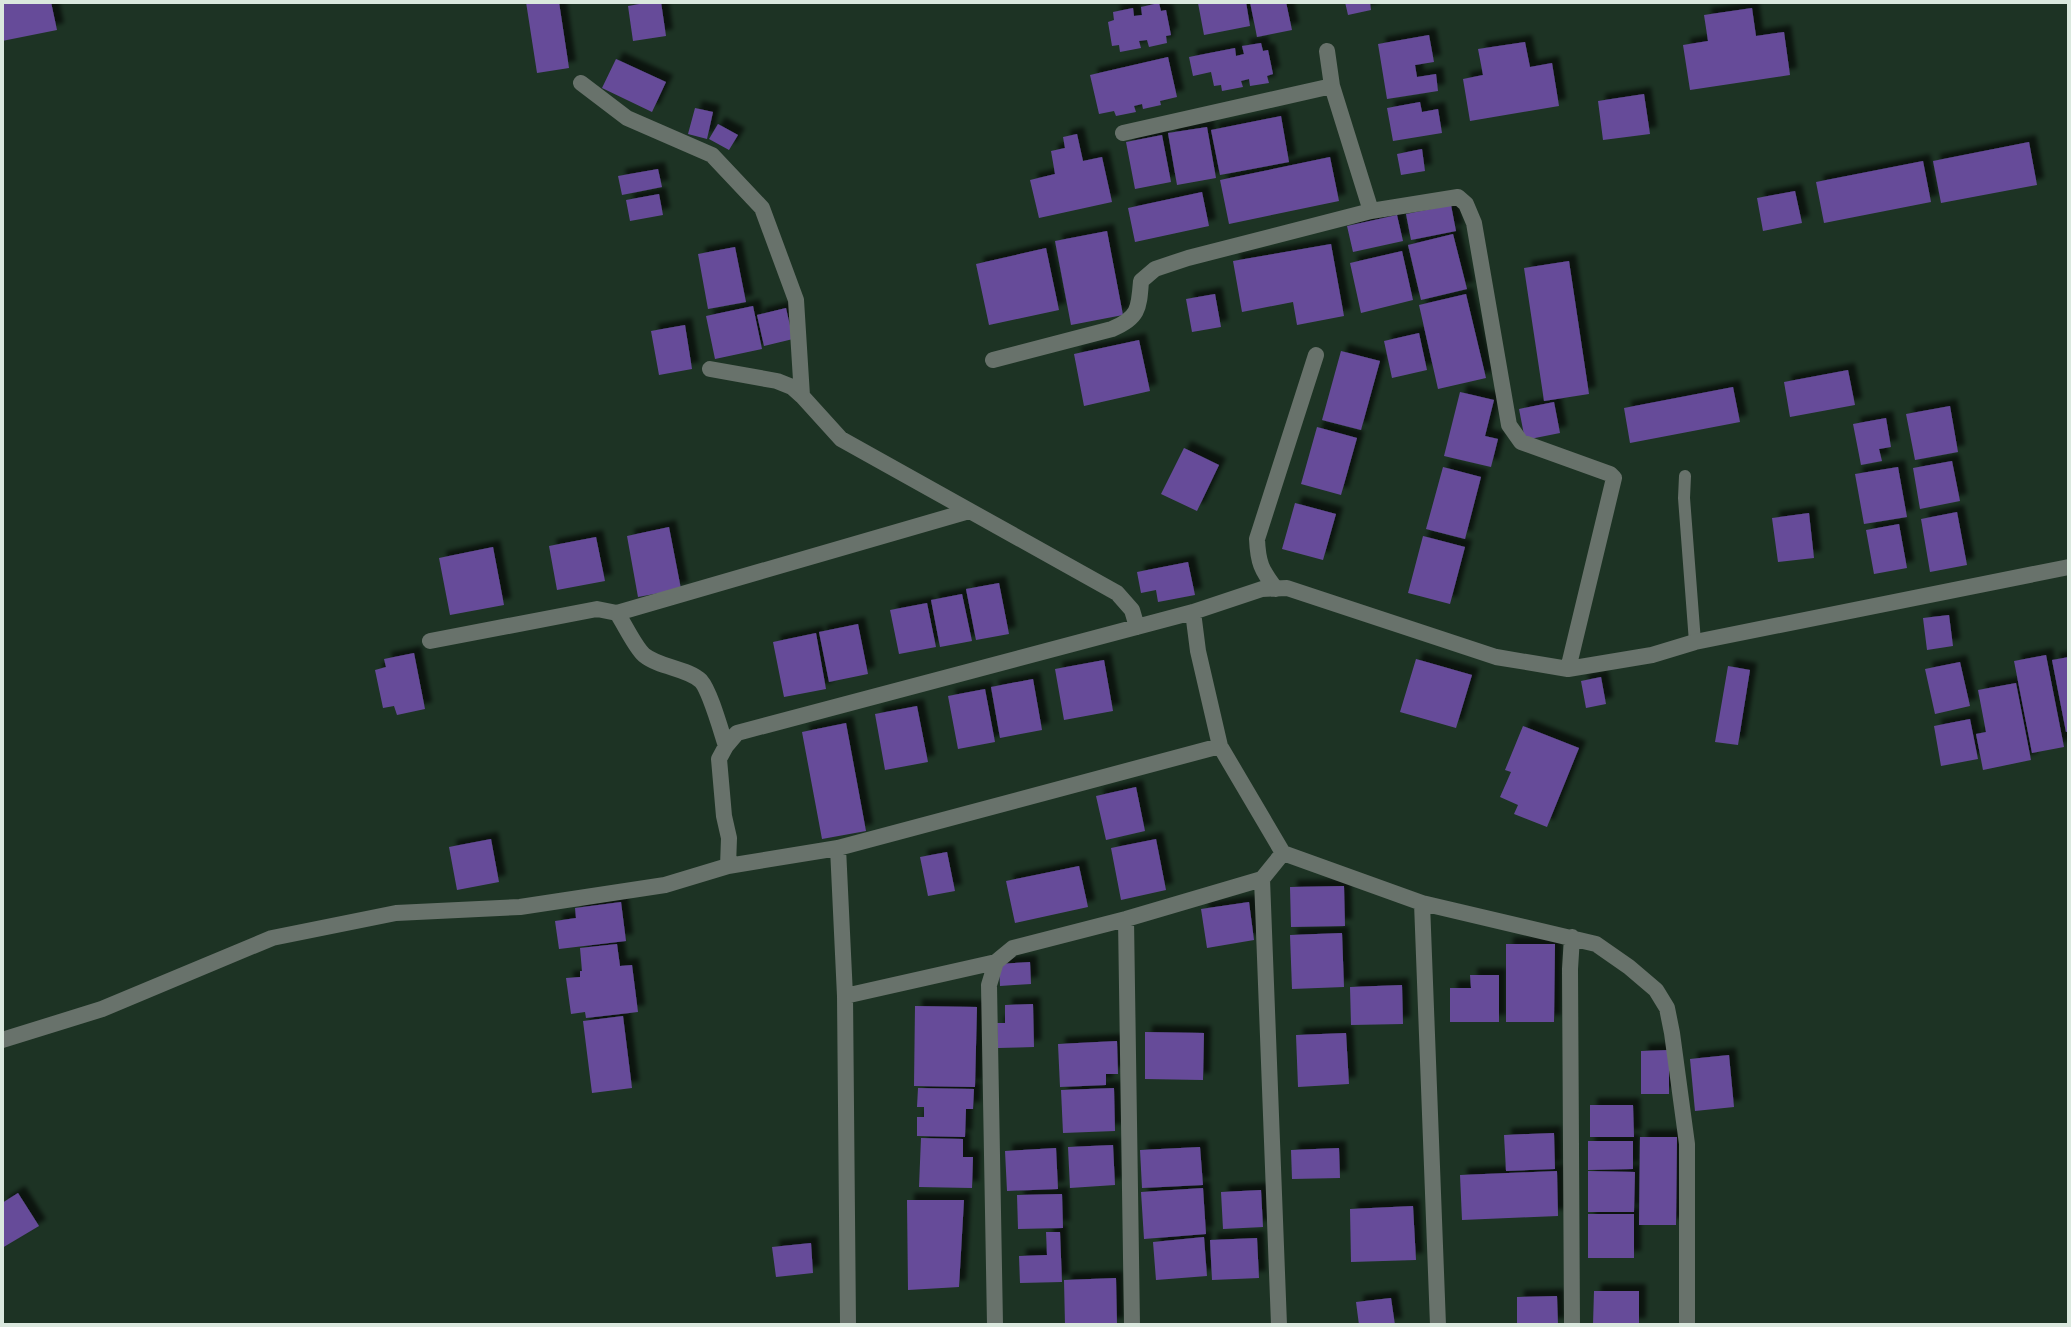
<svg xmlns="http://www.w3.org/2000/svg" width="2071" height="1327" font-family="Figtree,sans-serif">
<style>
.building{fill:#664c99;filter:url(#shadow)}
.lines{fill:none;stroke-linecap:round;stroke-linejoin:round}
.service{stroke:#68726b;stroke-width:12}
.minor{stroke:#68726b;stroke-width:16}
</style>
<defs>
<filter id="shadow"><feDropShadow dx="7" dy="-7" stdDeviation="2" flood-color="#0009"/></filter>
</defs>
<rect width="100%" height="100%" fill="#1d3324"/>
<path class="building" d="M2 2H51L57 30 2 41Z
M526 2H559L569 68 537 73Z
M651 2H661L666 36 633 41 628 6Z
M1204 2H1246L1250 26 1204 35 1198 3Z
M1250 2H1286L1292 30 1257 37Z
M1345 2H1370L1371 10 1348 15Z
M1159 3 1161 11 1166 10 1171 35 1166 36 1167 43 1149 47 1147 40 1139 41 1141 48 1120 52 1119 45 1112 46 1108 22 1114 20 1113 12 1133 8 1134 16 1142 15 1141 7Z
M1752 8 1756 36 1784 32 1790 75 1690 90 1683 45 1708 41 1704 15Z
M1429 35 1434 62 1415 65 1417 77 1436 74 1438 91 1387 99 1378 44Z
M1525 42 1530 67 1552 63 1559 106 1470 121 1463 79 1483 75 1478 49Z
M1261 43 1263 51 1268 50 1273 74 1267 76 1269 83 1250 86 1249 79 1241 81 1243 87 1222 91 1221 85 1214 86 1211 72 1193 76 1189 57 1235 48 1236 56 1244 54 1242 46Z
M1168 57 1177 97 1160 101 1161 105 1143 109 1142 104 1134 106 1136 112 1116 116 1114 111 1099 114 1090 75Z
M616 59 666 82 652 112 602 88Z
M1644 94 1650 134 1603 140 1598 101Z
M1420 102 1422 112 1438 109 1442 133 1393 141 1387 108Z
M695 108 713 112 707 139 688 134Z
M1281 116 1289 162 1220 175 1211 130Z
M718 124 738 135 729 150 709 139Z
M1207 127 1216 178 1177 185 1168 133Z
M1077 134 1083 161 1102 157 1112 202 1039 218 1030 180 1055 174 1051 151 1065 148 1063 137Z
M1162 135 1171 182 1135 189 1126 142Z
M2029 142 2037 185 1941 203 1933 161Z
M1422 149 1425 171 1401 175 1397 154Z
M1330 157 1339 201 1229 224 1220 180Z
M1923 161 1931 202 1824 223 1816 182Z
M658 169 662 187 622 195 618 176Z
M1795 191 1802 223 1763 231 1757 198Z
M1202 192 1209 226 1135 242 1128 208Z
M659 194 663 215 630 221 626 200Z
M1451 205 1456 231 1411 240 1406 214Z
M1397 215 1403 241 1353 252 1347 226Z
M1107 231 1123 315 1071 325 1055 241Z
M1453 234 1467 289 1421 300 1408 245Z
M1331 244 1344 316 1297 325 1293 302 1242 312 1233 261Z
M735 247 746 302 708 309 698 254Z
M1046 248 1059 310 989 325 976 264Z
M1402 251 1413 300 1361 313 1350 263Z
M1569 261 1589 394 1544 401 1524 268Z
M1215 294 1221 327 1192 332 1186 299Z
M1466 294 1486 378 1438 389 1419 305Z
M753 306 762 349 715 359 706 316Z
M786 308 793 339 764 346 757 315Z
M685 325 692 369 659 375 651 331Z
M1419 333 1427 370 1392 378 1384 341Z
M1139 340 1150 391 1084 406 1074 354Z
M1341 351 1380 361 1361 430 1322 420Z
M1848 370 1855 405 1790 417 1784 382Z
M1733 387 1740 422 1630 443 1624 408Z
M1460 392 1494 400 1485 436 1498 439 1491 467 1444 456Z
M1554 402 1560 433 1525 440 1519 409Z
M1950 406 1958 452 1915 460 1906 414Z
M1886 418 1891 447 1879 449 1882 461 1861 465 1853 424Z
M1317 427 1357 438 1341 495 1301 484Z
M1184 448 1219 465 1197 511 1161 494Z
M1952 461 1960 501 1920 509 1913 468Z
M1443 467 1481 477 1465 539 1426 529Z
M1898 467 1907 517 1864 524 1855 474Z
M1295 503 1336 514 1323 560 1282 549Z
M1957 512 1967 565 1930 572 1921 519Z
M1809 513 1814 558 1778 562 1772 518Z
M1899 524 1907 568 1874 574 1866 530Z
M669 527 681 589 638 597 627 536Z
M1423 536 1465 547 1450 604 1408 593Z
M596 537 605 581 557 590 549 546Z
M493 547 504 605 450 615 439 558Z
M1188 562 1195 595 1158 602 1156 590 1141 593 1137 572Z
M999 583 1009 634 976 640 966 589Z
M962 594 972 641 940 647 931 600Z
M927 603 936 647 899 654 890 610Z
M1949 615 1953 646 1927 650 1923 618Z
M858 624 868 674 829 682 819 632Z
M816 633 826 689 784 697 773 642Z
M414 653 425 709 397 715 394 706 383 708 375 670 386 667 384 659Z
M2046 655 2064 747 2032 753 2014 661Z
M2069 657V731L2066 732 2052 660Z
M1416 659 1472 675 1456 728 1400 712Z
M1104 660 1113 711 1064 720 1055 669Z
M1960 662 1970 706 1935 714 1925 669Z
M1728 666 1750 670 1738 745 1715 742Z
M1601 677 1606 704 1586 708 1581 681Z
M1033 679 1042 730 1000 738 991 687Z
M2016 683 2031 760 1983 770 1976 734 1986 732 1978 690Z
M985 689 995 742 958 749 948 696Z
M917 706 928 762 885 770 875 714Z
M1970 719 1978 759 1941 766 1934 726Z
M846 723 866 831 822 839 802 732Z
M1523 726 1579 748 1547 827 1514 814 1518 805 1500 797 1511 772 1505 770Z
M1136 787 1145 831 1106 840 1096 796Z
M491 839 499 882 457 890 449 847Z
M1156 839 1166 890 1121 900 1111 848Z
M947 852 955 891 928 896 920 857Z
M1079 866 1088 907 1015 923 1006 881Z
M1344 886 1345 926 1291 927 1290 887Z
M621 902 626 941 559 949 555 921 576 918 575 908Z
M1249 902 1254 940 1207 948 1201 909Z
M1342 933 1344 987 1292 989 1290 935Z
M617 944 620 966 632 965 638 1012 586 1018 585 1012 571 1014 566 978 580 977V971H582L580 948Z
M1506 944H1555L1554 1022H1506Z
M1030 962 1031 984 1000 986 999 964Z
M1470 975H1499V1022H1450V988H1471Z
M1402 985 1403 1024 1351 1025 1350 987Z
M1033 1004 1034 1047 998 1048 997 1023H1005V1005Z
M915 1006 977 1007 975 1087 914 1086Z
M623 1016 632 1088 592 1093 583 1021Z
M1145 1032 1204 1033 1203 1080 1145 1079Z
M1346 1033 1349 1084 1298 1087 1296 1035Z
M1117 1041 1118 1074H1106V1085L1060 1087 1058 1044Z
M1669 1050V1094H1641V1051Z
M1729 1055 1734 1107 1695 1111 1690 1059Z
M918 1088 974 1089 973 1109H966L965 1137 917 1136V1117H924V1107H917Z
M1114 1088 1115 1131 1063 1133 1061 1090Z
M1590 1105H1633L1634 1137H1590Z
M1554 1133 1555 1169 1506 1171 1504 1135Z
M1640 1137H1677L1676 1225H1639Z
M921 1138 963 1139V1157H973L972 1188 919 1187Z
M1588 1141H1633V1169L1588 1170Z
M1113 1145 1115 1185 1070 1188 1068 1147Z
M1200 1147 1203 1185 1142 1188 1140 1150Z
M1056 1148 1058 1189 1007 1191 1005 1151Z
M1339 1148 1340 1178 1292 1179 1291 1150Z
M1557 1171 1558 1216 1462 1220 1460 1175Z
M1588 1171 1635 1172 1634 1212H1588Z
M1203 1188 1206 1234 1144 1239 1141 1192Z
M1261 1190 1263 1227 1223 1229 1221 1192Z
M18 1193 39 1226 2 1248V1203Z
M1062 1194 1063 1228 1018 1229 1017 1195Z
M907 1200H964L959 1287 908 1290Z
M1413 1206 1416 1260 1351 1262 1350 1209Z
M1588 1214H1634V1258H1588Z
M1046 1232H1060L1062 1282 1020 1283 1019 1256 1047 1255Z
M1204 1237 1207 1276 1156 1280 1153 1242Z
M1257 1238 1259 1278 1212 1280 1210 1240Z
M811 1243 813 1273 776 1277 772 1247Z
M1116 1278 1117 1325H1065L1064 1280Z
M1594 1291H1639V1325H1593Z
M1557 1296 1558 1325H1517V1297Z
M1391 1298 1395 1325H1359L1356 1302Z"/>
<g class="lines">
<path class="service" d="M1685 476 1684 498 1695 642"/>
<path class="minor" d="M1327 51 1332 86 1371 211
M581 83 627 118 712 155 762 208 796 300 802 396
M1123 133 1332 86
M993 360 1112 329C1139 318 1139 308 1141 281L1155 269 1188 258 1371 211 1458 197 1466 204 1474 223 1509 425 1521 442 1610 474 1614 478 1568 669
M710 369 777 381 792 387 802 396 841 439 1117 593 1132 610 1137 627
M1276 589C1261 570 1258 562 1257 539L1316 355
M1193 612 1198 651 1220 746 1283 853 1422 903 1596 944 1629 967 1656 990 1667 1008 1672 1033 1687 1144V1325
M617 613 969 511
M430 641 597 609 617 613C625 625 635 647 644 655 660 668 688 668 701 681 710 691 721 731 726 746
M838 848 845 996 848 1325
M728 866 838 848 1220 746
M1262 879 1279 1325
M1422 903 1438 1325
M1126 919 1132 1325
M845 996 996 962
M2 1040 102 1009 272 938 396 913 520 907 665 885 728 866 729 838 724 816 719 759 726 746 737 733 1193 612 1262 589 1287 588 1496 657 1568 669 1652 655 1695 642 2069 567
M995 1325 989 985 996 962 1013 948 1126 919 1262 879 1283 853
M1572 1325 1570 969 1572 937"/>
</g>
<rect width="2071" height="1327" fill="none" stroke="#dae8de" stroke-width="8"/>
</svg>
